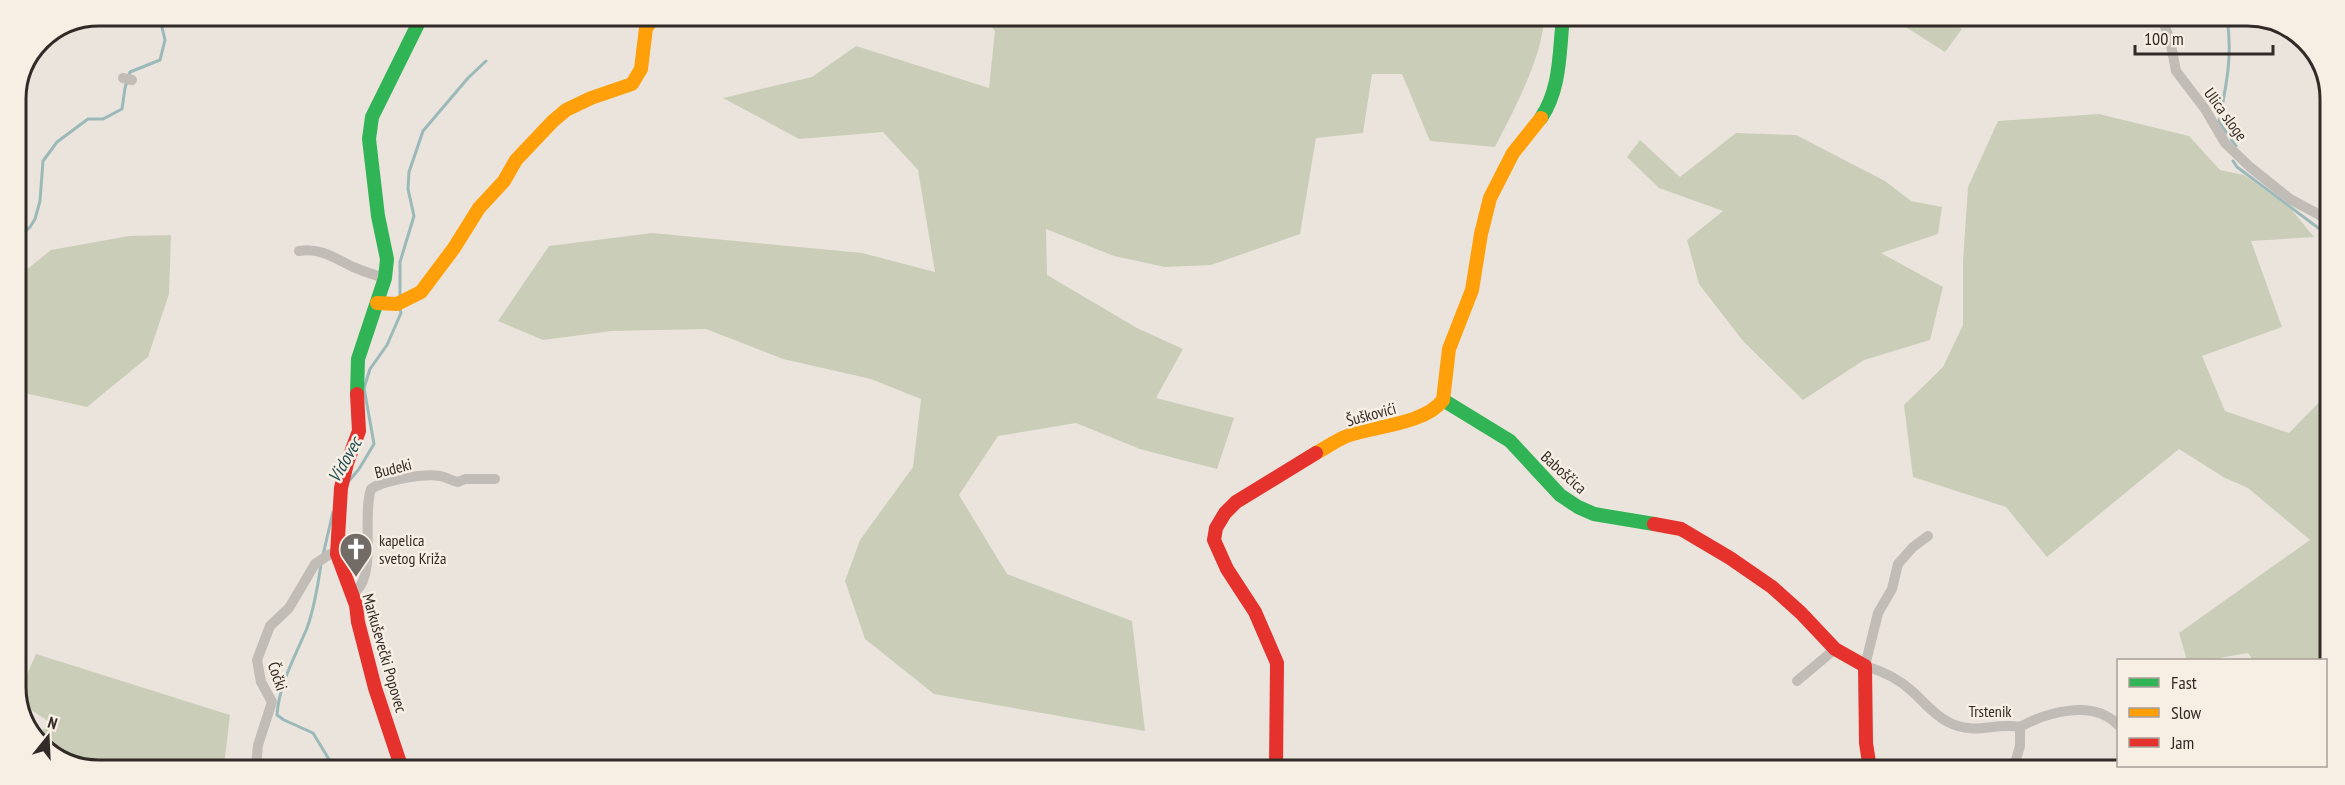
<svg xmlns="http://www.w3.org/2000/svg" width="2345" height="785" font-family="'PT Sans Narrow',sans-serif">
<style>
.green{fill:#caceb8}
.lines{fill:none;stroke-linecap:round;stroke-linejoin:round}
.stream{stroke:#9bb9b9;stroke-width:3}
.street{stroke:#c2bcb7;stroke-width:10}
.fast{stroke:#30b455;stroke-width:14}
.slow{stroke:#ff9f0a;stroke-width:14}
.jam{stroke:#e5322d;stroke-width:14}
.labels{text-anchor:middle;stroke-width:5;stroke-linejoin:round;paint-order:stroke}
.street-label{font-size:16px;fill:#322a26;stroke:#f7eee4}
.poi-label{font-size:16px;fill:#322a26;stroke:#f7eee4;text-anchor:start}
.water-label{font-size:18px;font-style:italic;fill:#1f4c50;stroke:#f7eee4}
.rim{fill:none;stroke:#322a26;stroke-width:3}
</style>
<rect width="100%" height="100%" fill="#eae4dd"/>
<path class="green" d="M985 17 1544 18C1543 56 1513 112 1495 147L1430 141 1402 74H1372L1363 133 1316 138 1300 234 1211 265 1165 267 1114 256 1046 229 1047 275 1137 328 1183 349 1156 398 1234 418 1217 469 1140 449 1076 423 998 436 959 495 1007 574 1132 621 1145 731 934 694 865 639 845 581 860 540 913 467 921 399 871 379 783 359 706 329 612 331 543 340 498 321 549 246 652 233 862 253 935 272 918 170 883 132 799 139 723 98 812 77 856 46 989 88 995 31Z
M1893 19H1948L1962 29 1945 52Z
M2099 114 2189 136 2220 170 2244 175 2291 209 2314 237 2251 241 2282 327 2202 356 2225 411 2289 433 2328 393 2326 659 2323 660H2253L2248 653 2208 660H2187L2179 633 2310 540 2248 488 2225 478 2179 449 2047 557 2006 507 1913 477 1904 405 1943 367 1963 325V261L1968 187 1998 121Z
M1736 133 1796 135 1885 181 1911 201 1942 207 1938 234 1881 253 1943 287 1930 340 1864 360 1803 400 1743 341 1699 284 1687 240 1723 211 1659 188 1627 157 1640 140 1680 177Z
M171 235 169 294 148 357 87 407 20 392 15 380V279L51 250 129 236Z
M36 654 230 715 224 766H72L37 741 48 721 19 702 17 697Z"/>
<g class="lines">
<path class="stream" d="M2227 19C2233 55 2226 87 2219 122L2236 146
M2233 161 2237 167 2329 236
M15 240 30 227 35 219 40 201 43 161 57 142 88 119H103L122 109 125 88 130 72 160 60 165 40 159 15
M400 296V262L414 216 408 189 409 172 423 131 468 78 486 61
M348 482 359 469 374 444 364 388 370 369 387 345 401 313 400 309
M323 555 333 512
M321 564C318 585 314 609 307 628 295 657 279 684 277 715L284 720 313 733 333 766"/>
<path class="street" d="M2162 19 2170 40 2176 71 2205 109 2225 143 2250 167 2290 199 2329 220
M123 78 132 80
M299 251C319 247 335 258 353 267 363 271 374 275 385 278
M1928 536 1913 547 1898 564 1892 589 1878 613 1865 666C1883 671 1899 679 1913 692 1925 703 1933 714 1948 722 1976 736 1993 722 2020 727V746L2013 770
M350 591 357 590C376 572 362 516 371 489 384 480 425 473 440 476 447 477 451 481 458 482L465 479H495
M1797 681 1835 649
M2020 727C2047 712 2093 699 2118 725
M256 766 258 745 272 702 261 682 257 660 270 626 289 608 315 564 330 554H337
M2138 766 2140 770"/>
<path class="fast" d="M1541 118C1561 88 1559 53 1563 18
M357 394 358 359 385 278 387 259 378 216 369 139 372 117 422 16
M1443 400 1510 441 1560 495 1578 507 1594 514 1654 524"/>
<path class="slow" d="M377 303 397 304 421 292 454 248 479 208 504 181 516 160 553 121 566 110 591 98 632 84 641 69 646 28 655 16
M1316 453C1328 447 1340 437 1353 434 1379 426 1426 423 1443 400L1449 349 1472 290 1481 234 1490 198 1513 153 1541 118"/>
<path class="jam" d="M357 394 359 431 347 463 341 488 337 554 356 605 358 622 375 688 401 766
M1654 524 1681 529 1730 558 1772 587 1801 613 1835 649 1865 666 1866 743 1870 769
M1276 768 1277 663 1255 612 1227 569 1214 540 1216 528 1225 513 1236 502 1316 453"/>
</g>
<defs>
<g id="church-pin" transform="scale(1.725)"><path d="M0 17L-7.5 6A9.5 9.5 0 1 1 7.5 6Z" fill="#726b66" stroke="#f7eee4"/><path d="M-1.2-6h2.4v3.5h3.3v2.4h-3.3V6h-2.4V-.1h-3.3v-2.4h3.3Z" fill="#fff"/></g>
</defs>
<g fill-rule="evenodd">
<use href="#church-pin" x="356" y="549"/>
</g>
<g class="labels">
<g class="street-label">
<text transform="translate(2226 114) rotate(54)" y="6">Ulica sloge</text>
<text transform="translate(1371 414) rotate(-15)" y="6">Šuškovići</text>
<text transform="translate(393 468) rotate(-14)" y="6">Budeki</text>
<text transform="translate(1564 472) rotate(42)" y="6">Baboščica</text>
<text transform="translate(385 653) rotate(74)" y="6">Markuševečki Popovec</text>
<text transform="translate(278 676) rotate(71)" y="6">Čočki</text>
<text x="1990" y="717">Trstenik</text>
</g>
<g class="poi-label">
<text x="379" y="546">kapelica<tspan x="379" dy="18">svetog Križa</tspan></text>
</g>
<g class="water-label">
<text transform="translate(345 460) rotate(-60)" y="6">Vidovec</text>
</g>
</g>
<path d="M0 0H2345V785H0ZM99 26H2247A73 73 0 0 1 2320 99V687A73 73 0 0 1 2247 760H99A73 73 0 0 1 26 687V99A73 73 0 0 1 99 26Z" fill="#f7eee4" fill-rule="evenodd"/>
<path class="rim" d="M99 26H2247A73 73 0 0 1 2320 99V687A73 73 0 0 1 2247 760H99A73 73 0 0 1 26 687V99A73 73 0 0 1 99 26Z"/>
<rect x="2117" y="659" width="210" height="108" fill="#f7eee4" stroke="#a8a098" stroke-width="1.5"/>
<rect x="2129" y="678" width="30" height="9" fill="#30b455" stroke="#a8a098" stroke-width="1.5"/>
<text x="2171" y="689" font-size="18" fill="#322a26">Fast</text>
<rect x="2129" y="708" width="30" height="9" fill="#ff9f0a" stroke="#a8a098" stroke-width="1.5"/>
<text x="2171" y="719" font-size="18" fill="#322a26">Slow</text>
<rect x="2129" y="738" width="30" height="9" fill="#e5322d" stroke="#a8a098" stroke-width="1.5"/>
<text x="2171" y="749" font-size="18" fill="#322a26">Jam</text>
<g transform="translate(48 737) rotate(18)" stroke="#f7eee4" stroke-width="4.5" paint-order="stroke">
<path d="M0-4.5L10 22L0 15L-10 22Z" fill="#322a26"/>
<text y="-9" font-size="16" font-weight="bold" text-anchor="middle" fill="#322a26">N</text>
</g>
<path d="M2135 45v9h138v-9" fill="none" stroke="#322a26" stroke-width="3"/>
<text x="2144" y="45" font-size="18" fill="#322a26" stroke="#f7eee4" stroke-width="4.5" paint-order="stroke">100 m</text>
</svg>
